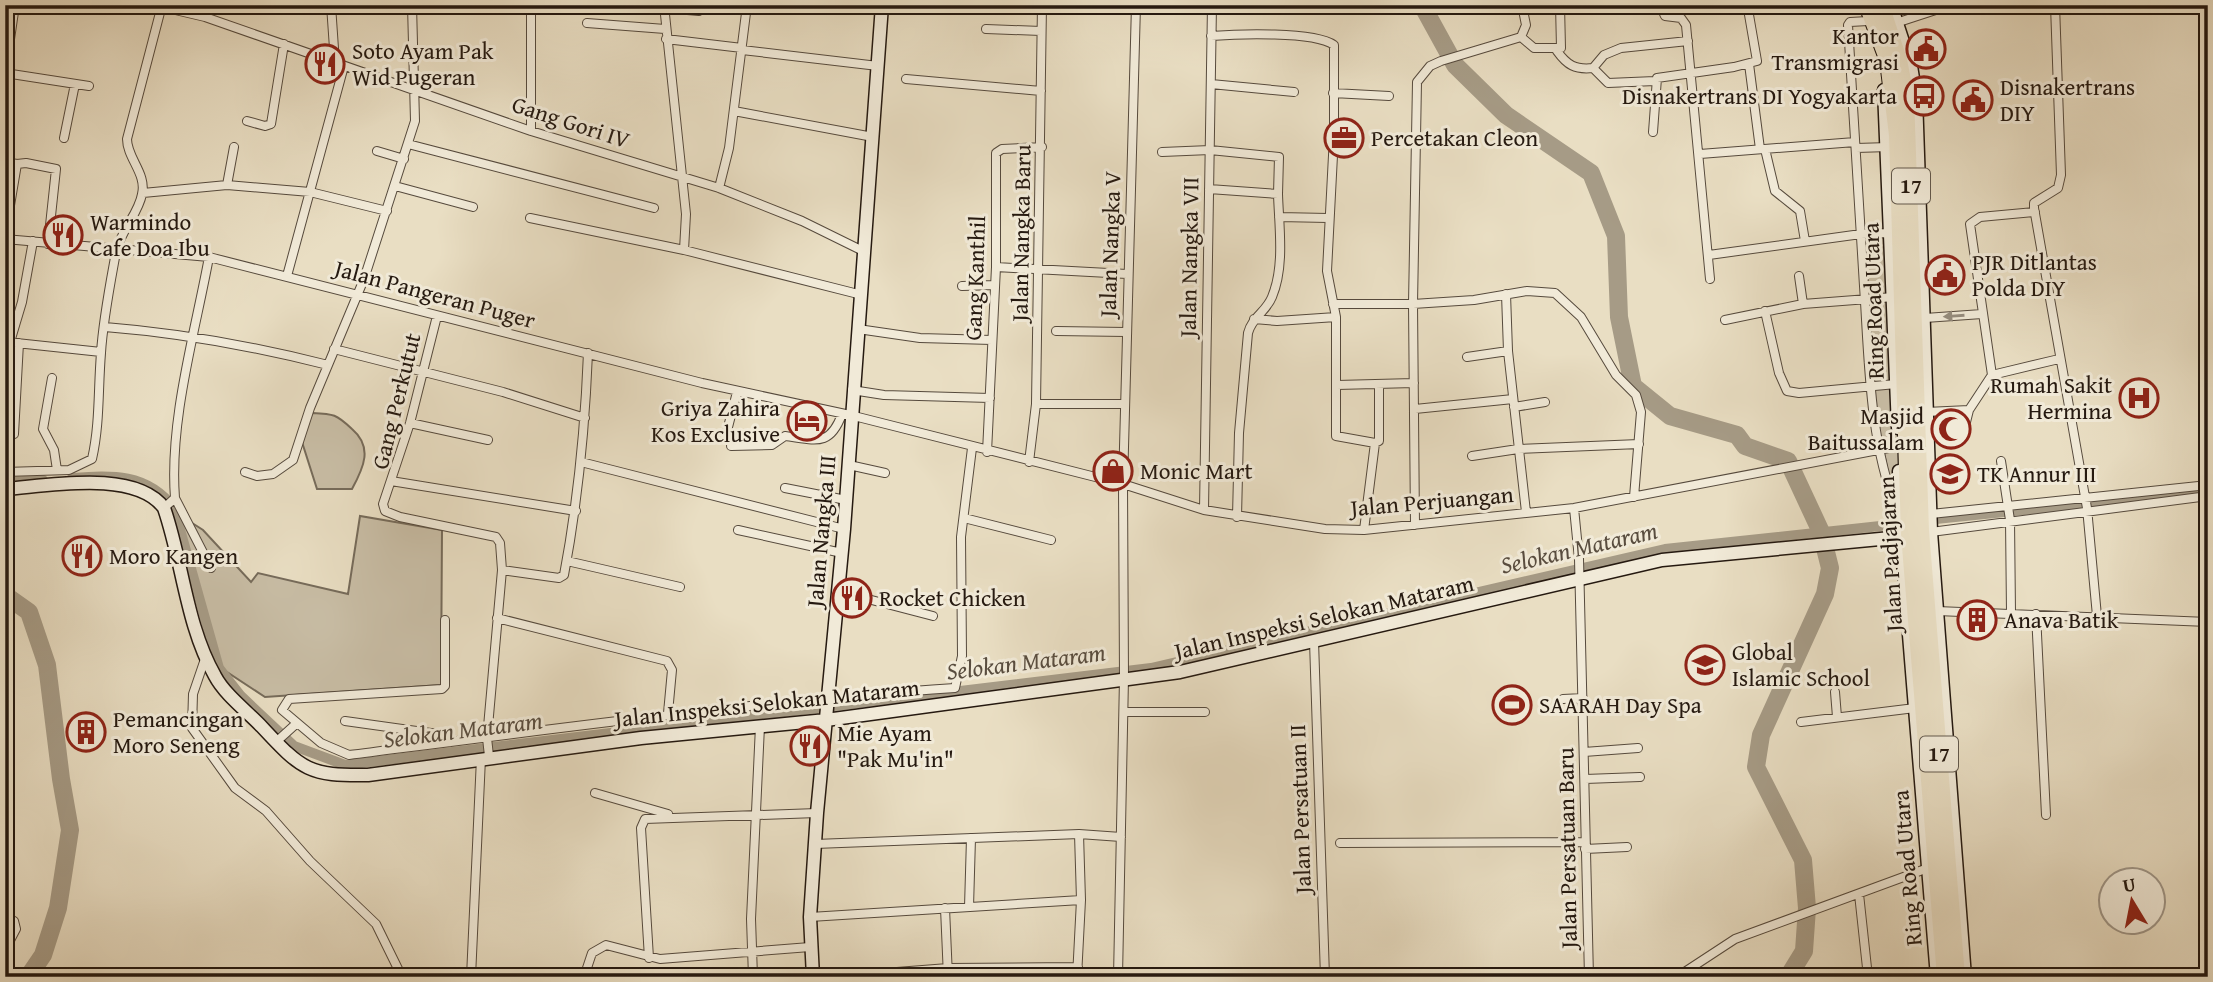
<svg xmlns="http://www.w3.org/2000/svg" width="2213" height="982" font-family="'Gentium Book Plus',serif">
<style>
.green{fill:#c8bda5;stroke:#766b5a;stroke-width:2}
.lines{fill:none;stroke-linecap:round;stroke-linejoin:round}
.canal{stroke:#a69b86;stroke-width:10}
.river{stroke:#a69b86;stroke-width:18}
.street-casing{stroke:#564a3d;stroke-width:10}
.secondary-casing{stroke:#251910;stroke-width:15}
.highway-casing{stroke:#251910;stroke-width:18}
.street{stroke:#f1ead8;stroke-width:8}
.secondary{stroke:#f1ead8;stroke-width:12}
.highway{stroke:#e9dec3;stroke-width:16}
.oneway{fill:#958c7e}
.labels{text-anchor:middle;stroke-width:6;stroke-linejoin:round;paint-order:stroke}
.shield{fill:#f1ead8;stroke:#62584c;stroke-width:2}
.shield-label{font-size:21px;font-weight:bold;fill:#251910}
.poi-label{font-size:23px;fill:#251910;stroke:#f1ead8;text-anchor:start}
.street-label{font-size:23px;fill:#251910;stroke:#f1ead8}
.water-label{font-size:24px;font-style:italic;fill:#594d3f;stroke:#f1ead8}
</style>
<rect width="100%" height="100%" fill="#e9dec3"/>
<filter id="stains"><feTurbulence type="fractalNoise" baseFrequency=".00286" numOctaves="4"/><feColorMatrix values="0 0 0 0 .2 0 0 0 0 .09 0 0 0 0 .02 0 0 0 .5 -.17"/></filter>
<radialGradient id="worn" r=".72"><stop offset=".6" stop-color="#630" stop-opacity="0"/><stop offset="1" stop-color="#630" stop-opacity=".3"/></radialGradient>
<path class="green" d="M1892 233 1900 516 1896 510 1870 387 1861 234Z
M312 413C334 414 336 414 352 429 373 447 364 467 352 489H317L302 442Z
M178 514 203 530 251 582 258 573 348 594 360 516 442 530 441 685 265 697 224 670 215 652Z"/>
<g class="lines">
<path class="canal" d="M72 478C112 475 147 473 174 508L219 668 241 696 294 746 345 765 1151 668 1665 549 1908 523
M5 482 43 480
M1926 520 2208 491"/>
<path class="river" d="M1422 5 1455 65 1506 115 1591 173 1616 236 1619 317 1633 386 1670 416 1737 435 1745 446 1788 461 1821 532 1830 568 1825 594 1761 735 1756 767 1803 860 1807 908 1804 951 1788 977
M5 595 29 612 47 665 61 779 70 830 58 908 43 955 28 977"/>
<g class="street-casing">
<path id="street" d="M154 5 205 17 531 131 719 188 802 221 863 251
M331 5 335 63
M664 5 686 214 684 250
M1530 5H1556
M1660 5 1665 16 1681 18 1686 25 1710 279
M2055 5 2061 175 2058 188 2034 203V208L2087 508 2097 616
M1459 7 1468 5
M664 8 699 11
M1868 21 1850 22 1848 25C1853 112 1859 199 1864 286 1869 360 1869 440 1897 511
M1899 22 1951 5
M587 23 665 29
M986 29 1041 31
M1211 36C1237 34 1314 31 1334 45V136L1327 271 1336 317V436L1375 443 1379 441V384
M1521 37 1534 48H1561L1560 5
M666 39 742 48
M742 50 878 66
M1557 51C1567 65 1575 70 1593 68L1604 55 1621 48 1688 41
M1749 64 1760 149
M1593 68 1608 83 1655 81
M5 73 89 86
M5 73 15 5
M906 79 1041 91
M1211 84 1294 92
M1333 93 1389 96
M734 111 873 137
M247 121 265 126 271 124 284 44
M531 131V5
M1653 132 1657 78 1734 67 1757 61 1748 9
M64 138 75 84
M408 144 654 208
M1856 148 1889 147
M1765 149 1775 191 1800 211 1805 241
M377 151 404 159
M1162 152 1210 150 1279 157 1278 194 1209 189
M1700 154 1855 142
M5 162 17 164 5 235
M17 164 26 163 56 169 48 244
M227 185 234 147
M395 186 473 207
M719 188 729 148 747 5
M143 193 227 185 310 192 387 211
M1279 217 1328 218
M530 218 684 250 862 295
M5 239 209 257 702 383 850 415 1123 484 1204 510 1325 529 1364 530 1574 508 1899 446
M1709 255 1861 234 1892 233
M996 267 1127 274
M287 276 344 66
M1799 276 1803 304
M962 286 995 285
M1506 294 1508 351 1526 512
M1333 304H1413L1474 300 1527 291 1555 293 1581 317 1616 375 1636 395 1641 412 1634 497
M1765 311 1779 373 1787 391 1799 393 1896 384
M437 316 410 423 383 504 385 511 400 517 496 537 500 543 502 570 487 738 489 756
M1925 318 1982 314
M1254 319 1277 321 1336 317
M1725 320 1803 304 1894 297
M105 327C181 333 253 346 328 365
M858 329 920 338 992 340
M1056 331 1126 332
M7 342 101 352
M10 342 22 302 33 241
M334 349 503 392 585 418
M1467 357 1508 351
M1992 375 1970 224 1980 217 2035 212
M52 378 43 429 54 450 57 470
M1337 385 1414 383
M852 390 884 395 990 398
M1036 404H1124
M1514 407 1545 402
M1415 409 1513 399
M1926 412 1969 410 1992 375 2059 359
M410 423 488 440
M727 431 737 392
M14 434 19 343
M1963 434 1969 410
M731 446 772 445 785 436C816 440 830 447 842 414
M987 452 996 267V153L1002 149 1042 147
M1472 456 1518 449 1639 444
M2001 461 2010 520 2011 613
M581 462 844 529
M1029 462 1036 404 1042 5
M849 465 885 473
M5 472 69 470 92 459C100 424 98 389 101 353 103 320 110 285 116 252 121 230 139 213 142 194 147 174 127 158 127 139L162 5
M245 472 257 476 273 474 293 460 310 408 364 279 415 121 412 5
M391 481 576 511
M785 488 846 500
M175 498 211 568
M164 508 175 498C169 421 195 333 209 257
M1574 508 1579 559 1589 977
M1204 510 1212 5
M1931 514 2208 485
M1237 517 1239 433 1248 333C1252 317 1266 312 1272 297 1285 266 1279 227 1278 194
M964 518 1051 540
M1415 525 1413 304 1417 82 1430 66 1441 61 1521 37 1526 25 1522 5
M738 530 842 553
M1364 530 1375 443
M1931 532 2208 496
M567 561 680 587
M502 570 559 578 564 575C578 501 585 428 588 353
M837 591 933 616
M1937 611 2208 622
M2036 614 2046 815
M497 618 667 661 672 670 668 713
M445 620V686L442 689 289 699 282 710 321 743 349 755C551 729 751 702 955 688L962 656 961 537 972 448
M1314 641 1325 977
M206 656 193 694 192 728 235 788 266 811 310 861 376 924 402 977
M1835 692 1837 717
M1563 699 1583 698
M1124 712H1205
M345 721 438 734 450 742
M1801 722 1915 708
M276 742 297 723
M1584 752 1638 748
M1585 779 1640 777
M595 793 668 814
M1340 843 1585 842
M815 844 1079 834 1121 837
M1585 849 1627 847
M1859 894 1868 977
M969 907 971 838
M945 908 948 977
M5 916 14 921 16 929 5 950
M810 917 1081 900
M649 958 641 828 645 819 817 813
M471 977 481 758
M584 977 592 953 606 945 660 959 810 947
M753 977 751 919 760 726
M833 977 948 968 1078 967
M1077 977 1081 900 1079 834
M1118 977 1124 678 1123 484 1136 5
M1677 977 1735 939 1928 868
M1897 977 1936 973"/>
</g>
<g class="secondary-casing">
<path id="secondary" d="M1891 5 1911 66 1916 97 1931 532 1965 977
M1884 90 1898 428
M1899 471 1901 537 1937 977
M5 489C48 486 135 469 164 508 183 563 186 625 215 676 225 695 248 712 262 727 302 770 309 776 368 775L641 738 826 720 1180 672 1662 560 1901 537
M813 977 810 917 817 813 844 529 882 5"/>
</g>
<g class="highway-casing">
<path id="highway" d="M1867 5 1888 61 1897 135 1909 534 1945 977
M1881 5 1899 60 1906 96 1921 531 1957 977"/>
</g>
<use href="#street" class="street"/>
<use href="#secondary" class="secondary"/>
<use href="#highway" class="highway"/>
</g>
<defs><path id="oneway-solid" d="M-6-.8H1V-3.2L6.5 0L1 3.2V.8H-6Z" transform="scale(1.75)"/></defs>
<use class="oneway" href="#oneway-solid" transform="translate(1954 316) rotate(176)"/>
<defs>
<g id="civic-ring" transform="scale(2.0125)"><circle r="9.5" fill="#f1ead8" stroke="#8f2418" stroke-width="1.5"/><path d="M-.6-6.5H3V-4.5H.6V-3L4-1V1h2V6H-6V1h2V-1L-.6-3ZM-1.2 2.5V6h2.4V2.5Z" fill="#8f2418"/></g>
<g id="restaurant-ring" transform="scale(2.0125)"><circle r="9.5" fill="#f1ead8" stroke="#8f2418" stroke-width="1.5"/><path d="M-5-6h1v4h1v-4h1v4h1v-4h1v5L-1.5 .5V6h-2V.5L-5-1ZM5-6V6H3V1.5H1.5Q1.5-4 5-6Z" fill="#8f2418"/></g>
<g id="bus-ring" transform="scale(2.0125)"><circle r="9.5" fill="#f1ead8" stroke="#8f2418" stroke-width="1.5"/><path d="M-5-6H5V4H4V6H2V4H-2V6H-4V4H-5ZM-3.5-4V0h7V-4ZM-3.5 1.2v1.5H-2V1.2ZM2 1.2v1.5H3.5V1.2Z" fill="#8f2418"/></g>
<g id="office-ring" transform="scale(2.0125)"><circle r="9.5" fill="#f1ead8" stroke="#8f2418" stroke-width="1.5"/><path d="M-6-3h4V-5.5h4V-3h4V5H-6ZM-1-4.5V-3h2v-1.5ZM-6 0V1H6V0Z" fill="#8f2418"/></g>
<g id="hospital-ring" transform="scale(2.0125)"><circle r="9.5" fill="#f1ead8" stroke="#8f2418" stroke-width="1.5"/><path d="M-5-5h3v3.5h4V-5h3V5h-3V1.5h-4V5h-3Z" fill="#8f2418"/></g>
<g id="hotel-ring" transform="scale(2.0125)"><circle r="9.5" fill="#f1ead8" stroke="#8f2418" stroke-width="1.5"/><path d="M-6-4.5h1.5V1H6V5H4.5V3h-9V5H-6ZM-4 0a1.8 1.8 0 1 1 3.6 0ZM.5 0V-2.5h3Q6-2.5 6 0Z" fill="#8f2418"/></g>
<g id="mosque-ring" transform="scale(2.0125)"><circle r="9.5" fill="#f1ead8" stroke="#8f2418" stroke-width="1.5"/><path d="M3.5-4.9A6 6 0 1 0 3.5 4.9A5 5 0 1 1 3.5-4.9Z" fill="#8f2418"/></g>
<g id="shop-ring" transform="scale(2.0125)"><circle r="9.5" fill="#f1ead8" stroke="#8f2418" stroke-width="1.5"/><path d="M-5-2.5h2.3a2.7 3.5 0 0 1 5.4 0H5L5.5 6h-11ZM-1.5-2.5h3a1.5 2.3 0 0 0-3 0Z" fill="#8f2418"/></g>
<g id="school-ring" transform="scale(2.0125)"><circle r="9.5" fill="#f1ead8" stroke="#8f2418" stroke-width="1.5"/><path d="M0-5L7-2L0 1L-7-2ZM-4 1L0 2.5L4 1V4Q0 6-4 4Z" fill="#8f2418"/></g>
<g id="building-ring" transform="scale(2.0125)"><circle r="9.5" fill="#f1ead8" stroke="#8f2418" stroke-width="1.5"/><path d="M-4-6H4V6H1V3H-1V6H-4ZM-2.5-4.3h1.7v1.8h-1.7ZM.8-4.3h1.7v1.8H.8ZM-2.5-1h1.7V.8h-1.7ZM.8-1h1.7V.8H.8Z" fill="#8f2418"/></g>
<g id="stadium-ring" transform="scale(2.0125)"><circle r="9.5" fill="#f1ead8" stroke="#8f2418" stroke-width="1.5"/><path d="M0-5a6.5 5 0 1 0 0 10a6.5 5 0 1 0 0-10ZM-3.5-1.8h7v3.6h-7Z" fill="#8f2418"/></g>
</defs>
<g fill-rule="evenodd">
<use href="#civic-ring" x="1926" y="49"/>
<use href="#restaurant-ring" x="325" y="64"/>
<use href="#bus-ring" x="1924" y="96"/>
<use href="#civic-ring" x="1973" y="100"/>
<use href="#office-ring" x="1344" y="138"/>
<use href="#restaurant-ring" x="63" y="235"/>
<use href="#civic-ring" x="1945" y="275"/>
<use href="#hospital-ring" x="2139" y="398"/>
<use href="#hotel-ring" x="807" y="421"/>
<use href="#mosque-ring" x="1951" y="429"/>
<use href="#shop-ring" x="1113" y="471"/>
<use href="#school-ring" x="1950" y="474"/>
<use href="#restaurant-ring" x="82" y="556"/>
<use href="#restaurant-ring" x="852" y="598"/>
<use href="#building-ring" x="1977" y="620"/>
<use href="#school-ring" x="1705" y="665"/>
<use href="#stadium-ring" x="1512" y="705"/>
<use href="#building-ring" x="86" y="732"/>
<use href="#restaurant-ring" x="810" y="746"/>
</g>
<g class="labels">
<g class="shield">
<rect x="1892" y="168.5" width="38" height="35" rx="5"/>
<rect x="1920" y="736.5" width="38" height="35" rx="5"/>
</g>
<g class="shield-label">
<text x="1911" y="193">17</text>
<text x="1939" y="761">17</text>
</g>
<g class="poi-label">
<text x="1899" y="44" text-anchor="end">Kantor<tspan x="1899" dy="26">Transmigrasi</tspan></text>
<text x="352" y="59">Soto Ayam Pak<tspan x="352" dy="26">Wid Pugeran</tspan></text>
<text x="2000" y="95">Disnakertrans<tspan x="2000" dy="26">DIY</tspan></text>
<text x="1897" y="104" text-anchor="end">Disnakertrans DI Yogyakarta</text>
<text x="1371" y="146">Percetakan Cleon</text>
<text x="90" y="230">Warmindo<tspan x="90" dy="26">Cafe Doa Ibu</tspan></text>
<text x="1972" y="270">PJR Ditlantas<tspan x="1972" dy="26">Polda DIY</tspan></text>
<text x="2112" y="393" text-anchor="end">Rumah Sakit<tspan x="2112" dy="26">Hermina</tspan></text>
<text x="780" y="416" text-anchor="end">Griya Zahira<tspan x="780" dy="26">Kos Exclusive</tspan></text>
<text x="1924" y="424" text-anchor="end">Masjid<tspan x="1924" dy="26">Baitussalam</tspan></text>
<text x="1140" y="479">Monic Mart</text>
<text x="1977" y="482">TK Annur III</text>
<text x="109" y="564">Moro Kangen</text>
<text x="879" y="606">Rocket Chicken</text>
<text x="2004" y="628">Anava Batik</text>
<text x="1732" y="660">Global<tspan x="1732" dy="26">Islamic School</tspan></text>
<text x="1539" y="713">SAARAH Day Spa</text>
<text x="113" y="727">Pemancingan<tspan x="113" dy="26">Moro Seneng</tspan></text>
<text x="837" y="741">Mie Ayam<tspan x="837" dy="26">"Pak Mu'in"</tspan></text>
</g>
<g class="street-label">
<text transform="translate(571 122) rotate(18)" y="8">Gang Gori IV</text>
<text transform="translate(1021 233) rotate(-89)" y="8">Jalan Nangka Baru</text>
<text transform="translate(1110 244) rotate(-88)" y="8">Jalan Nangka V</text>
<text transform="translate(1189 257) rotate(-89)" y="8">Jalan Nangka VII</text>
<text transform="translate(975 278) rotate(-88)" y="8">Gang Kanthil</text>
<text transform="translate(435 294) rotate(15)" y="8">Jalan Pangeran Puger</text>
<text transform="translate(1873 301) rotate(-92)" y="8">Ring Road Utara</text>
<text transform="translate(396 401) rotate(-76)" y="8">Gang Perkutut</text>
<text transform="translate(1432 501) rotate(-5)" y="8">Jalan Perjuangan</text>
<text transform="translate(821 531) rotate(-85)" y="8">Jalan Nangka III</text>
<text transform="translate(1890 554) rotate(-93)" y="8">Jalan Padjajaran</text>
<text transform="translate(1324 617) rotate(-13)" y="8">Jalan Inspeksi Selokan Mataram</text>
<text transform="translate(767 703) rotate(-6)" y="8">Jalan Inspeksi Selokan Mataram</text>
<text transform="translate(1300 809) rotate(-92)" y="8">Jalan Persatuan II</text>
<text transform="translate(1567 848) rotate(-91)" y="8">Jalan Persatuan Baru</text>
<text transform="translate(1907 868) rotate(-95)" y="8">Ring Road Utara</text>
</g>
<g class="water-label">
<text transform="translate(1579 548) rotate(-13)" y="8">Selokan Mataram</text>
<text transform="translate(1026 662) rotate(-7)" y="8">Selokan Mataram</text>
<text transform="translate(463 730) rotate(-7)" y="8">Selokan Mataram</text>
</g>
</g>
<rect width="2213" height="982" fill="none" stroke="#e9dec3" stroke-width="28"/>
<rect x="7" y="7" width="2199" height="968" fill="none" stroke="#251910" stroke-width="3.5"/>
<rect x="14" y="14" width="2185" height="954" fill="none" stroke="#251910" stroke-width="2"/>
<g transform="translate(2132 901) rotate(350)"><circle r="33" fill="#f1ead8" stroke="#9f9688" stroke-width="2"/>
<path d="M0-5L12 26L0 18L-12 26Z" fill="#8f2418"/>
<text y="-10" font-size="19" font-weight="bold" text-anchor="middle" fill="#251910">U</text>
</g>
<rect width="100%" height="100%" filter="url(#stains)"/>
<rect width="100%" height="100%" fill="url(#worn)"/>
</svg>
